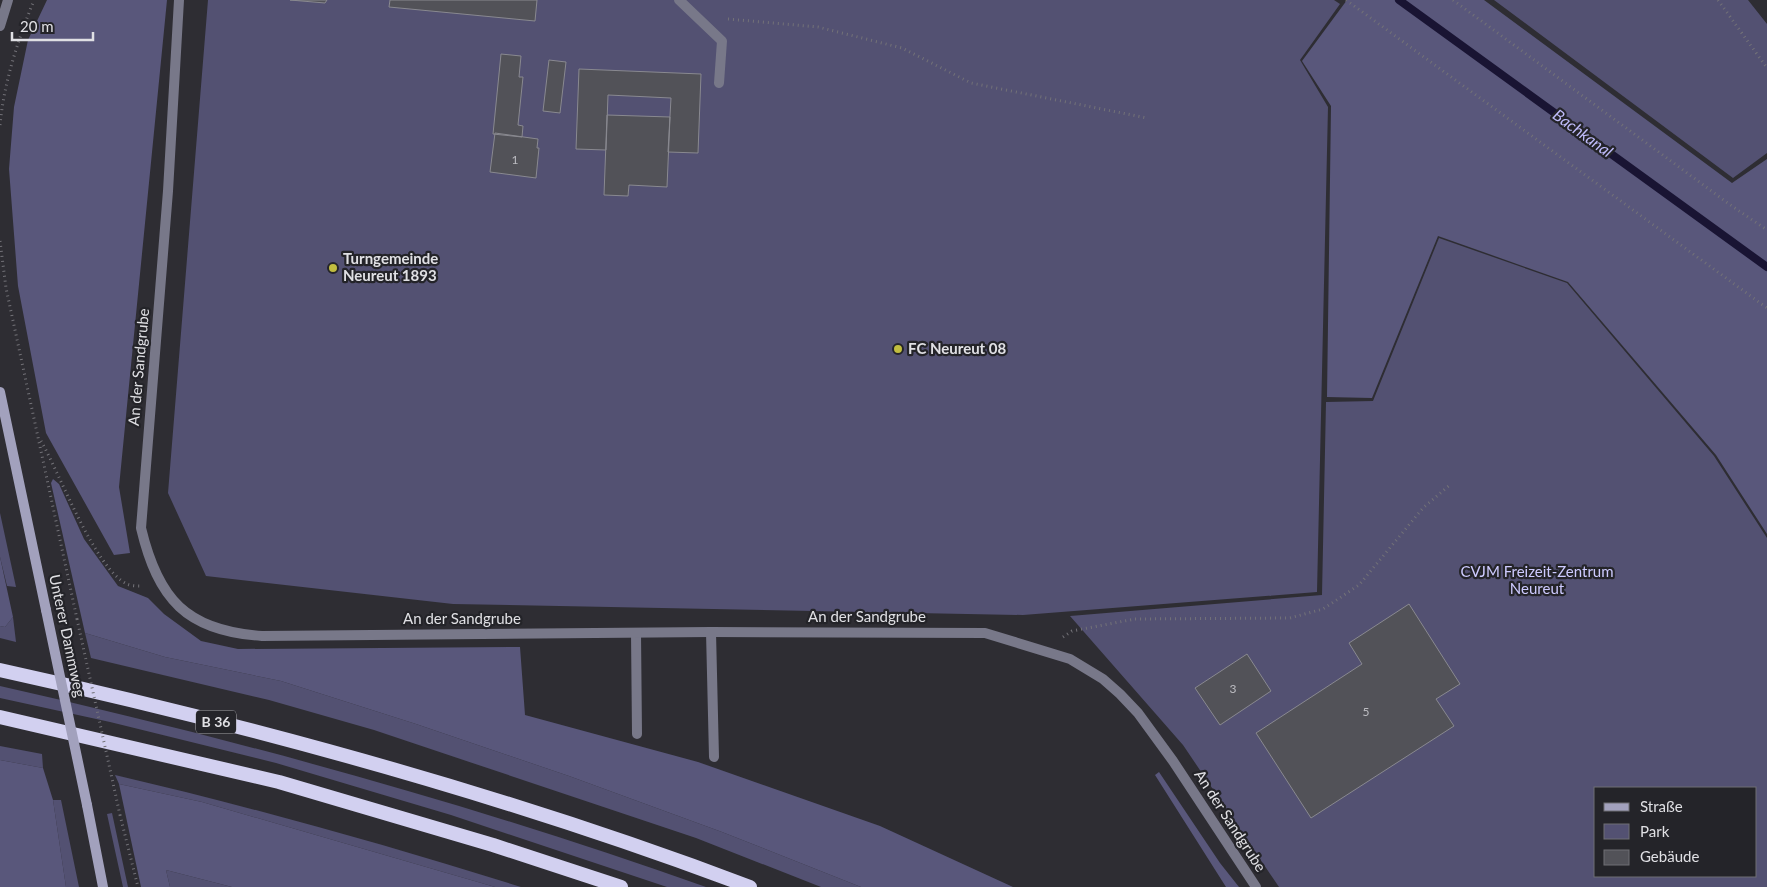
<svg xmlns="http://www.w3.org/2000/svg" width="1767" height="887" font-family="Lato,sans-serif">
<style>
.green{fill:#535172;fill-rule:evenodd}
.forest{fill:#59577b}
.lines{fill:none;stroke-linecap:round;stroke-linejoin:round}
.stream{stroke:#191433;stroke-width:8}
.building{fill:#525258;stroke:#898990}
.path{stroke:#737278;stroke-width:3;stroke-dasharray:1 4;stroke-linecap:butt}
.service{stroke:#787889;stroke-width:10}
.minor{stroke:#787889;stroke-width:10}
.secondary{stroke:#a2a1bd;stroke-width:10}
.trunk{stroke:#d2d0f0;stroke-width:14}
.path-bridge{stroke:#737278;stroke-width:3;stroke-dasharray:1 4;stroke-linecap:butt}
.secondary-bridge{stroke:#a2a1bd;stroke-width:10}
.poi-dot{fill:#c1bd3f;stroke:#242429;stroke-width:2}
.labels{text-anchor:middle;stroke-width:4.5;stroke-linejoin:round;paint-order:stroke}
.number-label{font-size:12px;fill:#bcbcc1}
.shield{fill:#242429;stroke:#a8a8ac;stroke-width:1}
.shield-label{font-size:14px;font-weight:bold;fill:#e0e0e4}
.poi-label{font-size:15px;font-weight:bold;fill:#e0e0e4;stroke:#242429;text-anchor:start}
.street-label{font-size:15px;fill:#e0e0e4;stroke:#242429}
.park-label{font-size:15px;fill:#cecbff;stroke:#242429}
.water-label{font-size:16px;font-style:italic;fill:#bebaf9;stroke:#242429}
</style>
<rect width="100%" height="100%" fill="#2e2d33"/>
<path class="green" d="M208 0H1334L1340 4 1300 60 1328 107 1317 592 1023 615 453 604 206 576 168 493Z
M1494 0H1748L1767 24V153L1733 178Z
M1439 238 1567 283 1714 456 1767 538V887H1279L1183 745 1070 616 1322 595 1326 402 1373 401ZM1596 788H1756V876H1596Z
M0 513 16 587 7 586 0 557Z
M13 617 16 642 0 638V626L5 627Z
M85 633 165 657 281 681 416 724 569 776 722 832 861 887H821L696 838 374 730 269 700 91 658Z
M0 686C239 740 475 805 706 887H667L451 815 276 763 110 722 0 698Z
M0 746 42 754 43 768 0 760Z
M115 775C252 807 387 845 521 887H495L202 802 119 784Z
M53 800H61L79 887H66Z
M112 813 128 887H123L107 814Z
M166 870 232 887H170Z"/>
<path class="forest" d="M47 0H167L119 487 130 553 114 555 46 433 18 286 9 169 14 107 28 40Z
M1347 0H1484L1732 183 1767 159V534L1716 455 1568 282 1438 236 1372 398 1327 397 1331 106 1302 61Z
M53 479 59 484 84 539 118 586 148 598 164 614 201 641 238 649 520 647 525 715 698 762 880 826 1013 887H861L722 832 569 776 416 724 281 681 165 657 85 633 51 483Z
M0 557 13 617 5 627 0 626Z
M0 760 43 768 53 800 66 887H0Z
M1159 772 1220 863 1239 887H1226L1155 775Z
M119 784 202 802 495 887H232L166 870 170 887H141Z"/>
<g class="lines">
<path class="stream" d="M1399 0 1767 267"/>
</g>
<path class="building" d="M290 0H327L325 3Z
M390 0H537L535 21 389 7Z
M501 54 521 56 519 77H523L518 125 523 126 522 137 493 134Z
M549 60 566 62 560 113 543 111Z
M579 69 701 74 698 153 668 152 671 98 608 95 606 150 576 149Z
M607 115 670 117 667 187 629 185 628 196 604 195Z
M495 133 538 139 537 148H539L536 178 490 172Z
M1409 604 1460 684 1436 699 1454 726 1311 818 1256 733 1362 664 1349 643Z
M1247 654 1271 691 1220 725 1195 688Z"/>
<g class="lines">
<path class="path" d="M1346 0 1767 308
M1453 0 1729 204 1767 230
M1718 0 1767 68
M728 19 818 27 902 48 971 83 1147 118
M0 125C4 82 18 40 34 0
M0 241 6 288 77 619
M41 441C60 474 95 569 127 584 131 586 137 586 142 586
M1063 637 1072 631 1135 619 1290 618 1323 609 1359 585 1423 508 1451 484
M120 815 138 887"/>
<path class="service" d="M679 0 722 41 719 83
M711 632 714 757
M636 633 637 734"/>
<path class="minor" d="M179 0 168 191 141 528C158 599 186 631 262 636L711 632 985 633 1070 659 1103 679 1120 694 1138 713 1173 761 1256 887
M0 26 8 0"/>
<path class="secondary" d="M0 392 46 610
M87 805 103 887"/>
<path class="trunk" d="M0 670C254 726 507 795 750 887
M0 717 279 782 493 845 621 887"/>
<path class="path-bridge" d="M77 619 120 815"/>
<path class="secondary-bridge" d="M46 610 87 805"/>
</g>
<g class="poi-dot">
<circle cx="333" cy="268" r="5"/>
<circle cx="898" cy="349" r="5"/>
</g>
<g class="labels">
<g class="number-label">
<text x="515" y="164">1</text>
<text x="1233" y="693">3</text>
<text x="1366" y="716">5</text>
</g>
<rect class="shield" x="196" y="710.5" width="40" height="23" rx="4"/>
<g class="shield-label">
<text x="216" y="727">B 36</text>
</g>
<g class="poi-label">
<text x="343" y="264">Turngemeinde<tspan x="343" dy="17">Neureut 1893</tspan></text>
<text x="908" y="354">FC Neureut 08</text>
</g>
<g class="street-label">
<text transform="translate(139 367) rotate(-85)" y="5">An der Sandgrube</text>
<text x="867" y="622">An der Sandgrube</text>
<text x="462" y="624">An der Sandgrube</text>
<text transform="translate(67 636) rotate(78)" y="5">Unterer Dammweg</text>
<text transform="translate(1230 821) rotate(57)" y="5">An der Sandgrube</text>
</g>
<g class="park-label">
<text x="1537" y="577">CVJM Freizeit-Zentrum<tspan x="1537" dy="17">Neureut</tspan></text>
</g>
<g class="water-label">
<text transform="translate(1583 133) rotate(36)" y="6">Bachkanal</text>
</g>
</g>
<rect x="1594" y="787" width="162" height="90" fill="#242429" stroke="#6f6f74"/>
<rect x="1604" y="803" width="25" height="8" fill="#a2a1bd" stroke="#6f6f74"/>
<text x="1640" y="812" font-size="15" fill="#e0e0e4">Straße</text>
<rect x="1604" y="824" width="25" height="15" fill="#535172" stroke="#6f6f74"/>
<text x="1640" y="837" font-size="15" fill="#e0e0e4">Park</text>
<rect x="1604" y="850" width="25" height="15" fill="#525258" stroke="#6f6f74"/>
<text x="1640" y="862" font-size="15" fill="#e0e0e4">Gebäude</text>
<path d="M12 32v8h81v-8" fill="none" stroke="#e0e0e4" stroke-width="2.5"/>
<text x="20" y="32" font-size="15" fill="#e0e0e4" stroke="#242429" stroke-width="4" paint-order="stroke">20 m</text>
</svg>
